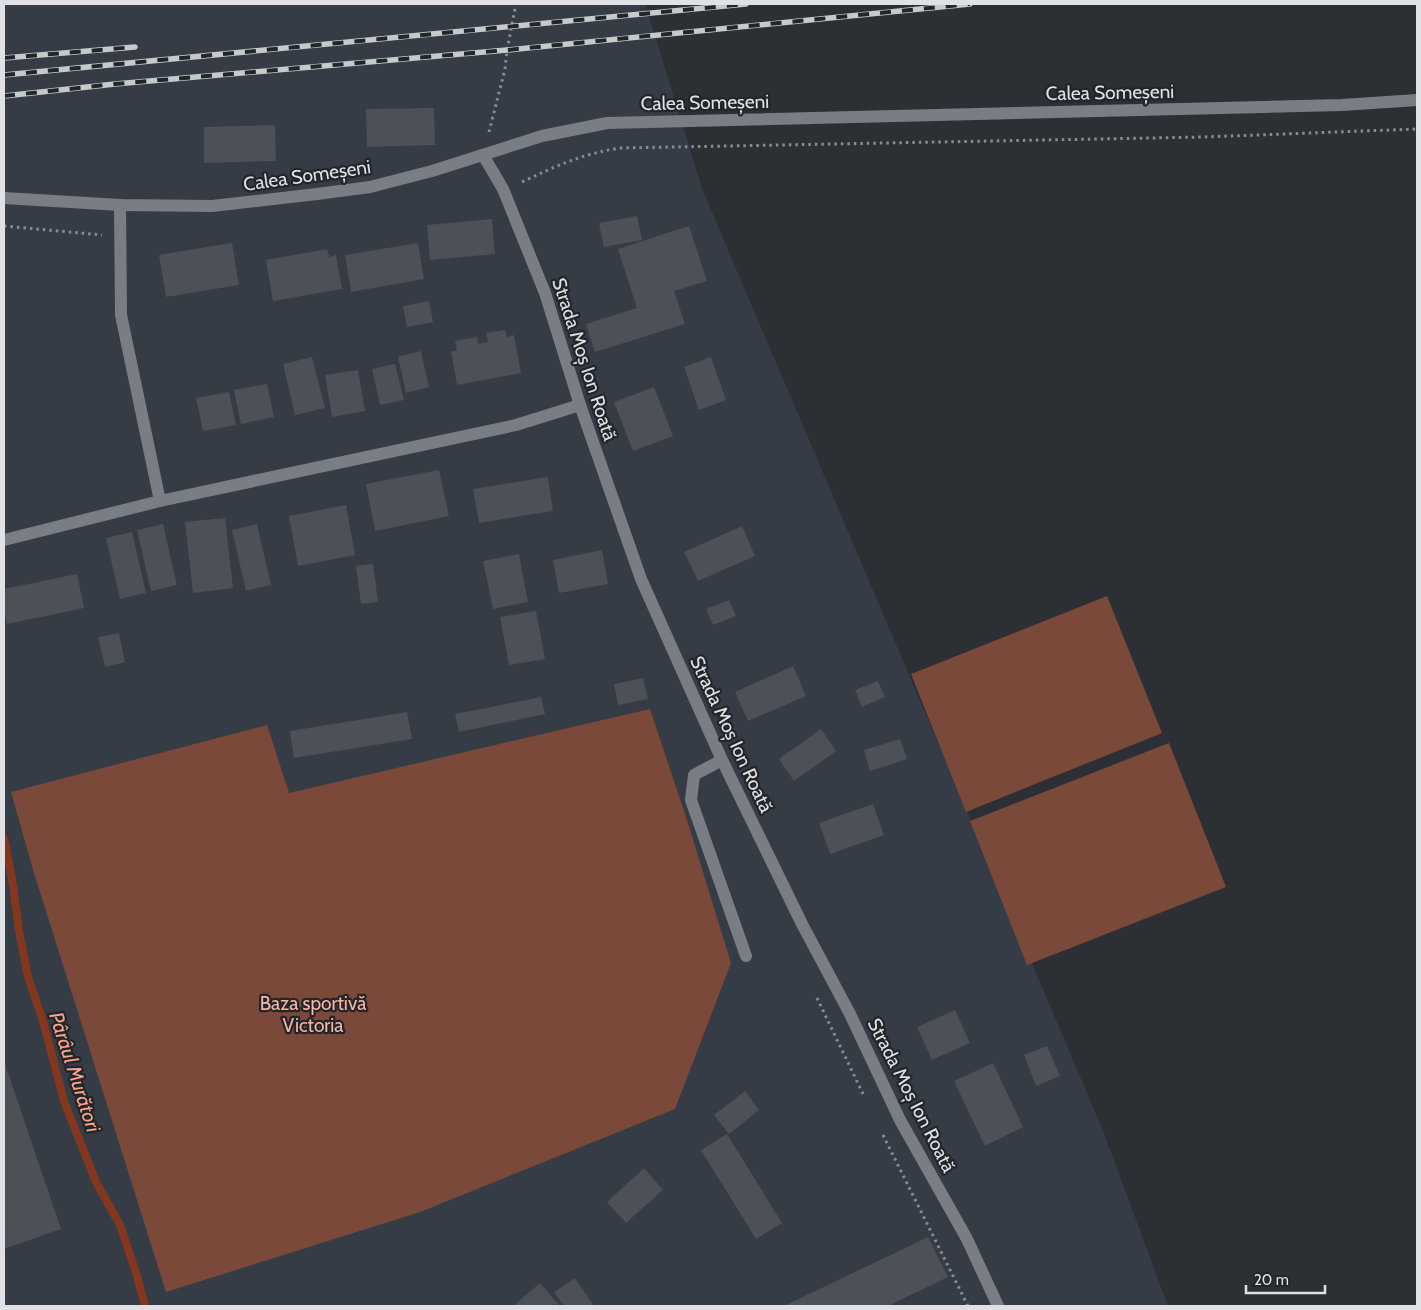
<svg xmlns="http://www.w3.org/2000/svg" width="1421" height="1310" font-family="Cabin,sans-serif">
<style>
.built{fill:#353c46}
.green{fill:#7a493a}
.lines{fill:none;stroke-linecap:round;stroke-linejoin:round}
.stream{stroke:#83371f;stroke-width:8}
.building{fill:#4d5056}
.path{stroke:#898c90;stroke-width:3;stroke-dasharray:2.5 4;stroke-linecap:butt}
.lane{stroke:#7a7e84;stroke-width:12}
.street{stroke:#7a7e84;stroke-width:12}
.secondary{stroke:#7a7e84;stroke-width:12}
.rail-casing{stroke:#c7c9cd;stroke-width:5.5}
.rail{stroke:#22262b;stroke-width:4;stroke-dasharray:11;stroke-linecap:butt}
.labels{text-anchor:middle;stroke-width:4.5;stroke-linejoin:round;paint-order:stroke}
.street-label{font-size:19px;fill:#dfe1e4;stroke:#22262b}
.park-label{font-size:19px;fill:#f9b5a0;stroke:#22262b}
.water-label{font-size:20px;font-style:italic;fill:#fda489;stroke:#22262b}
</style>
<rect width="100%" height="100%" fill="#2c3035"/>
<path class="built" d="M4 4H645L703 191 1102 1128 1168 1306H4Z"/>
<path class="green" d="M1107 596 1162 733 966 812 911 674Z
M650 709 687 820 731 963 675 1109 420 1212 166 1292 34 873 11 792 267 725 289 793Z
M1169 743 1226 887 1027 965 970 821Z"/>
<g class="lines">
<path class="stream" d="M4 838 13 885 19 931 28 977 43 1021 64 1101 96 1182 120 1225 137 1276 145 1306"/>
</g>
<path class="building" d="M434 108 435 145 367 147 366 109Z
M275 125 276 161 204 163V127Z
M637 216 642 240 604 247 599 223Z
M492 219 495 254 430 260 427 225Z
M689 226 707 281 674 291 685 324 595 352 586 324 637 308 618 249Z
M232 243 239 285 166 297 159 255Z
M418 243 424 279 351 292 345 255Z
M327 249 329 257 336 255 342 289 273 301 266 260Z
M429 301 433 322 407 327 403 306Z
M505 330 507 337 514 335 521 373 457 385 451 351H457L455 341 477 337 478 344 488 342 486 333Z
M421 351 429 387 406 393 398 357Z
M312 357 325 408 295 415 283 364Z
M711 357 726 400 699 410 684 367Z
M395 364 404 400 380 405 372 369Z
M358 370 365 411 332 417 325 375Z
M267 384 274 417 241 424 234 390Z
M654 387 673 436 633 451 614 402Z
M229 392 236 425 203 431 196 398Z
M439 470 449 516 375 531 366 484Z
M548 477 553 511 479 523 473 489Z
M346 505 355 555 298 566 289 516Z
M225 518 233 588 193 593 185 522Z
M163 524 177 585 151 591 137 530Z
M257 524 271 585 246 591 232 530Z
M742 526 755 556 698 581 684 552Z
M132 532 146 593 120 599 106 538Z
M602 550 608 584 559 593 553 560Z
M519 554 528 602 493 609 483 561Z
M373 564 378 602 361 604 356 566Z
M77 574 84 608 7 624 4 611V589Z
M729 600 736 616 713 625 706 609Z
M536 611 545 659 509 665 500 617Z
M119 633 125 662 105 667 98 637Z
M793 666 806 696 748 721 735 692Z
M643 678 648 699 618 705 614 684Z
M878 681 885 697 862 707 855 690Z
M541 697 545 714 459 732 455 714Z
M407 712 412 739 294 758 290 731Z
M821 729 836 751 794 781 779 759Z
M900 739 907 759 870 771 864 750Z
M873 804 884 835 830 854 819 823Z
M955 1010 970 1043 932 1060 917 1027Z
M1047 1046 1060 1076 1036 1086 1024 1055Z
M4 1061 61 1229 4 1249Z
M993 1063 1023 1127 985 1146 954 1081Z
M745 1091 759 1110 729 1134 714 1115Z
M727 1134 782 1223 756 1239 701 1150Z
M644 1168 663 1190 626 1223 607 1202Z
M928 1237 948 1277 888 1306H784Z
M575 1278 594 1306H564L554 1292Z
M540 1283 560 1306H513Z"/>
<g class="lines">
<path class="path" d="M489 132 505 69 507 50 516 4
M522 182C556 166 584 153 621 148L1203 137 1417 129
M4 226 102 235
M817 998 864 1096
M883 1135 968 1306"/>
<path class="lane" d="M120 205 121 315 160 501
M4 540 160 501 516 425 580 405
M722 760 694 775 691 800 746 956"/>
<path class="street" d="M483 155 503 189 545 293 580 405 641 579 722 760 802 924 850 1014 900 1120 967 1239 998 1306"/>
<path class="secondary" d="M4 198 120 205 212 206 317 194 370 187 432 171 542 136 607 123 1342 105 1417 100"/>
<g class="rail-casing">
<path id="rail" d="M4 58 135 47
M4 75 746 4
M4 96 115 84 507 50 970 4"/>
</g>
<use href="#rail" class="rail"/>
</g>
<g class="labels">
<g class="street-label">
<text transform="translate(1110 92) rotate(-1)" y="7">Calea Someșeni</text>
<text transform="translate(705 102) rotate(-1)" y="7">Calea Someșeni</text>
<text transform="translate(307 175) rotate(-8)" y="7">Calea Someșeni</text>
<text transform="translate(585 359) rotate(72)" y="7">Strada Moș Ion Roată</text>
<text transform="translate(732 734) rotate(65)" y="7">Strada Moș Ion Roată</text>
<text transform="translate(912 1095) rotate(63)" y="7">Strada Moș Ion Roată</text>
</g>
<g class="park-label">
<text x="313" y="1010">Baza sportivă<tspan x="313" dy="22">Victoria</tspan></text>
</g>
<g class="water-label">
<text transform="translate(75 1072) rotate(72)" y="7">Pârâul Murători</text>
</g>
</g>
<rect width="1421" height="1310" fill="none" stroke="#dfe1e4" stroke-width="10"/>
<path d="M1246 1285v8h79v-8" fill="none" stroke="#dfe1e4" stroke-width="2.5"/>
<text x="1254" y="1285" font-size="15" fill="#dfe1e4" stroke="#22262b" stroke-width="4" paint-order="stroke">20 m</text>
</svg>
